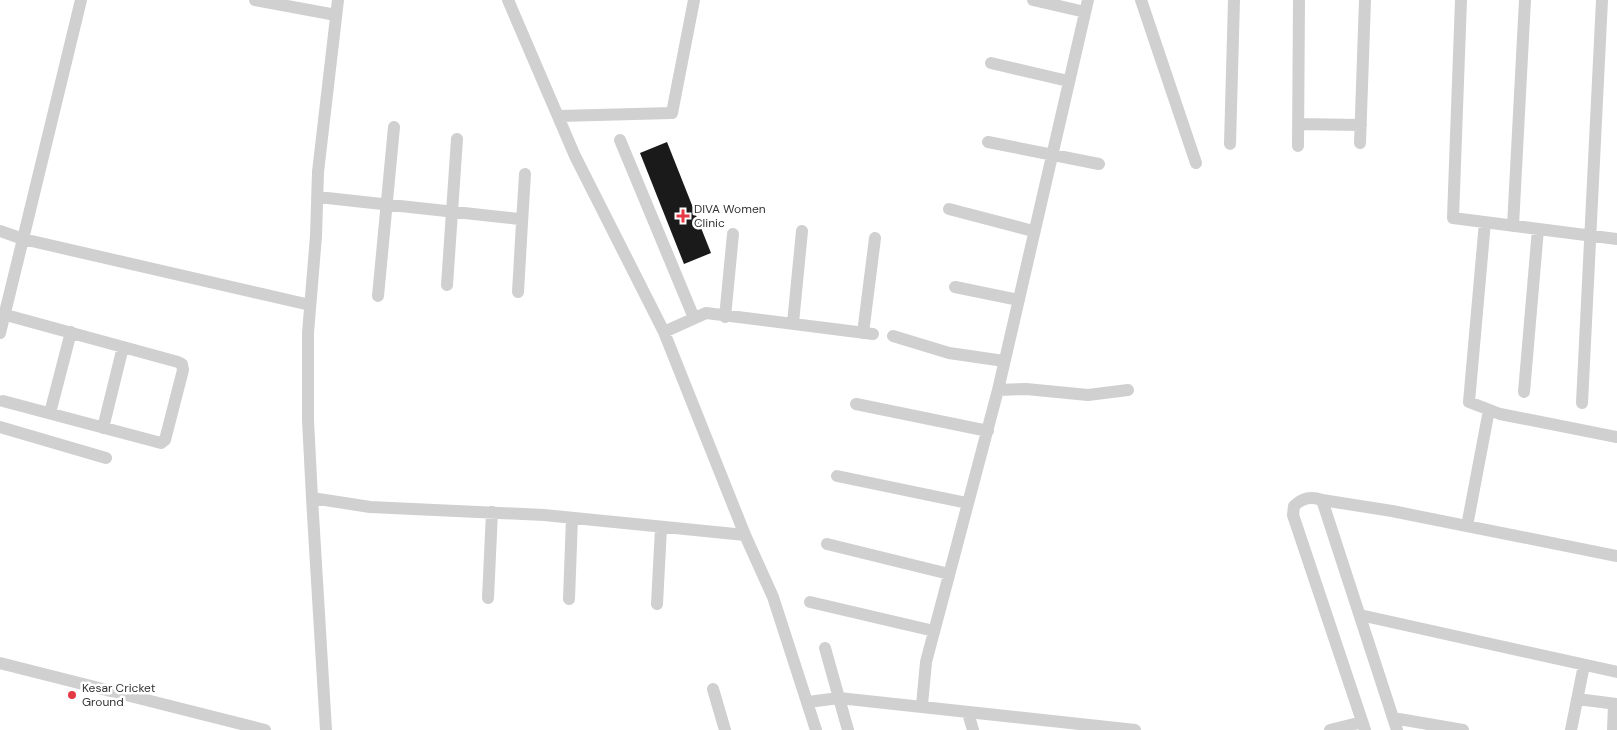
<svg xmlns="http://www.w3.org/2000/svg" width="1617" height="730" font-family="'DM Sans',sans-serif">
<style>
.building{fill:#1a1a1a}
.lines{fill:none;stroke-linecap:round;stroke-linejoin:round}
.minor{stroke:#d0d0d0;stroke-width:12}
.poi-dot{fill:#e63946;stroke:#fff;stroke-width:2}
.labels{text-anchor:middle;stroke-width:5;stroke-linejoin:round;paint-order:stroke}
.poi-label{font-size:12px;fill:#333;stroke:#fff;text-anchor:start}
</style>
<rect width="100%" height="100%" fill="#fff"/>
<path class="building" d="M667 142 711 253 684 264 640 153Z"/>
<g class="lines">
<path class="minor" d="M81 0 23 239 310 305
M255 0 336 15
M338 0 318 172 316 236 308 333V420L312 498 370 507 544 515 745 535
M508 0 575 156 664 332 745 535 773 597 816 730
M1033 0 1085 12
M1141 0 1196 163
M1461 0 1453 218 1617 239
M991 63 1068 81
M559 116 672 113 694 0
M1298 124 1361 125
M620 140 694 318
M988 142 1099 164
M1360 143 1365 0
M1230 144 1234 0
M1298 146 1299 0
M318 197 519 219 522 223 518 292
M949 209 1033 231
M1485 222 1469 402 1500 414 1617 437
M522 223 525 174
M1513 226 1525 0
M0 231 23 239 0 333
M447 285 457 139
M955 287 1019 300
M378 296 394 127
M725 317 733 234
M793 323 802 231
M664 332 706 313 873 334
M863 333 875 238
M893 336 949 353 1004 361
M998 390 1026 389 1088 395 1128 390
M1524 392 1538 229
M3 401 161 443 165 440 183 370 182 364 178 362 6 315
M1582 403 1602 0
M856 404 988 431
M50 413 71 332
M0 427 106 458
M103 428 123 347
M837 476 967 503
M312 498 326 730
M1322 500 1392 511 1617 556
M1467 526 1489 410
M827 544 949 574
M488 598 492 512
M569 599 572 518
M810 602 934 631
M657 604 661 528
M1360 615 1617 672
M825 648 848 730
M0 663 265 730
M713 689 725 730
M1577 699 1617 704
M808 702 839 698 1135 730
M922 705 926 662 998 390 1088 0
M968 713 973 730
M1393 718 1463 730
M1330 730 1362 722
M1365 730 1293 515 1294 506C1302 498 1311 496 1322 500L1397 730
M1571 730 1584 665
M1613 730 1614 704"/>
</g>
<g class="poi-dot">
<path d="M680.5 208.5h5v5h5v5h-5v5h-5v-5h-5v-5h5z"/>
<circle cx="72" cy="695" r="5"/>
</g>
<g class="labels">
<g class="poi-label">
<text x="694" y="213">DIVA Women<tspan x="694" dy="14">Clinic</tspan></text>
<text x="82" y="692">Kesar Cricket<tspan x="82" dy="14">Ground</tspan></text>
</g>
</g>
</svg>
